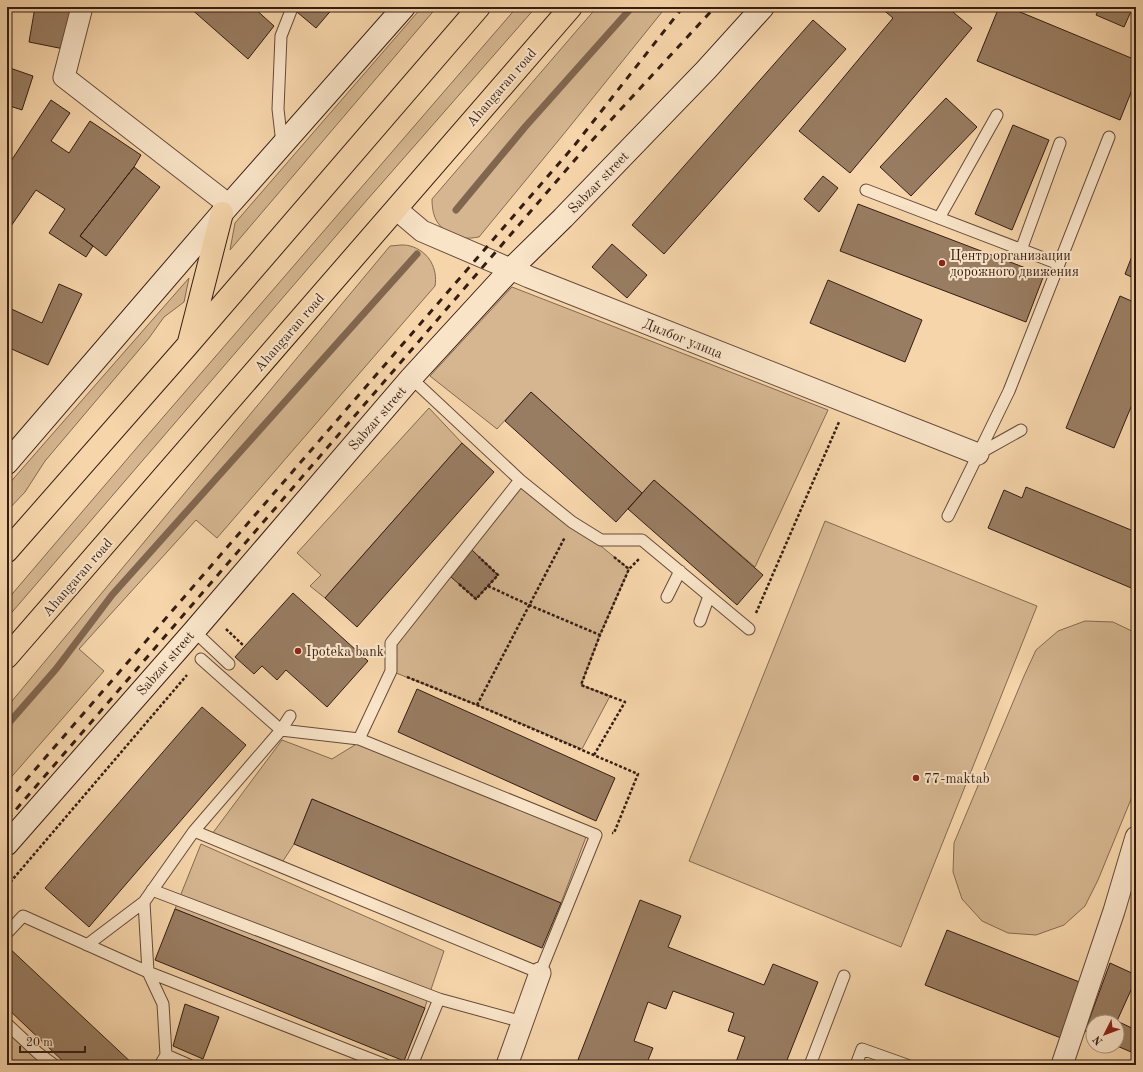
<svg xmlns="http://www.w3.org/2000/svg" width="1143" height="1072" font-family="'Old Standard TT',serif">
<style>
.green{fill:#d5b690;stroke:#856a52}
.lines{fill:none;stroke-linecap:round;stroke-linejoin:round}
.stream{stroke:#81664f;stroke-width:7}
.building{fill:#997d62;stroke:#351d13}
.lane-casing{stroke:#654b39;stroke-width:13}
.street-casing{stroke:#654b39;stroke-width:23}
.secondary-casing{stroke:#351d13;stroke-width:24}
.highway-casing{stroke:#351d13;stroke-width:24}
.path{stroke:#351d13;stroke-width:2.5;stroke-dasharray:3 2;stroke-linecap:butt}
.lane{stroke:#f9e4c8;stroke-width:11}
.street{stroke:#f9e4c8;stroke-width:21}
.secondary{stroke:#f9e4c8;stroke-width:22}
.highway{stroke:#f6d5aa;stroke-width:22}
.rail{stroke:#351d13;stroke-width:3;stroke-dasharray:7 7;stroke-linecap:butt}
.poi-dot{fill:#8f2418;stroke:#f9e4c8;stroke-width:1.5}
.labels{text-anchor:middle;stroke-width:4;stroke-linejoin:round;paint-order:stroke}
.street-label{font-size:14px;fill:#351d13;stroke:#f9e4c8}
.poi-label{font-size:14px;fill:#351d13;stroke:#f9e4c8;text-anchor:start}
</style>
<rect width="100%" height="100%" fill="#f6d5aa"/>
<filter id="stains"><feTurbulence type="fractalNoise" baseFrequency=".005" numOctaves="4"/><feColorMatrix values="0 0 0 0 .2 0 0 0 0 .09 0 0 0 0 .02 0 0 0 .5 -.17"/></filter>
<radialGradient id="worn" r=".72"><stop offset=".6" stop-color="#630" stop-opacity="0"/><stop offset="1" stop-color="#630" stop-opacity=".3"/></radialGradient>
<path class="green" d="M422 7H437L230 250 235 223Z
M517 7H536L360 208 7 618V600L140 444Z
M597 7H666L567 130 479 237C466 239 462 239 451 233 436 227 432 214 432 199Z
M401 245C404 245 407 245 410 246 429 251 438 269 435 286L217 538 196 520 79 649 104 671 7 782V707L390 246Z
M189 278 184 302 164 317 149 338 45 461 25 492 7 511V486Z
M512 287 828 410 755 567 654 480 642 493 531 392 497 429 430 376Z
M429 408 462 443 325 598 310 586 321 575 297 553Z
M520 480 629 569 600 635 581 685 610 696 582 749 477 705 391 671V643L451 577 472 550Z
M825 521 1037 606 901 947 689 861Z
M1085 621 1113 622 1136 633V787L1098 880 1085 906 1064 925 1036 935 1008 933 982 921 962 899 953 872 954 843 1024 676 1036 650 1058 631Z
M282 740 332 759 358 743 586 837 561 903 312 799 294 844 283 861 212 834Z
M201 844 444 951 424 1010 175 909Z
M7 1024 54 1065H7Z"/>
<g class="lines">
<path class="stream" d="M456 210 525 127 632 7
M7 725 56 669 112 595 417 254"/>
</g>
<path class="building" d="M35 7H73L64 49 29 42Z
M189 7H253L274 26 248 59Z
M291 7H334L316 28Z
M880 7H947L972 28 850 173 799 131 893 18Z
M999 7H1008L1136 60V80L1120 120 977 61Z
M1100 7H1133L1124 27 1096 15Z
M813 20 846 49 664 254 632 225Z
M7 67 33 76 22 110 7 105Z
M946 98 977 127 911 196 880 167Z
M51 100 70 113 51 141 69 153 90 121 141 155 134 167 80 236 93 246 86 257 49 233 65 209 36 190 11 226 7 223V167Z
M1013 125 1049 140 1012 230 975 214Z
M134 167 160 187 106 256 80 236Z
M823 176 838 188 819 212 804 199Z
M858 204 1044 275 1026 322 840 251Z
M612 244 647 275 627 298 592 267Z
M1136 246V279L1125 274Z
M828 280 922 320 905 362 810 323Z
M59 284 82 294 48 365 7 347V307L42 323Z
M1120 296 1136 303V395L1114 448 1066 428Z
M531 392 642 493 616 522 505 421Z
M462 443 494 472 357 627 325 598Z
M654 480 763 575 737 605 628 509Z
M1026 487 1136 532V590L988 528 1004 490 1022 498Z
M472 550 498 575 476 599 451 577Z
M293 593 368 661 327 707 286 670 277 680 262 666 254 674 235 657Z
M417 689 615 778 596 821 398 732Z
M202 707 246 745 89 927 45 888Z
M312 799 561 903 542 948 294 844Z
M640 900 681 916 668 947 764 985 773 964 818 982 785 1065H735L745 1037 728 1031 734 1013 673 991 666 1009 648 1002 634 1041 653 1048 646 1065H576Z
M175 909 425 1008 404 1061 155 960Z
M947 930 1082 983 1061 1038 925 985Z
M7 946 134 1065H67L7 1008Z
M1110 963 1136 975V979L1117 1021 1136 1030V1054L1117 1046V1022H1093V1035L1085 1031Z
M185 1004 219 1017 203 1059 173 1046Z"/>
<g class="lines">
<g class="lane-casing">
<path id="lane" d="M282 144 278 109 281 36 292 8
M866 190 1059 264
M939 218 997 115
M1021 250 1060 143
M978 454 1021 430
M520 480 572 522 601 540H642L749 629
M948 516 1009 391 1109 137
M667 597 680 571
M700 621 709 596
M194 631 229 664
M359 739 391 671V643L520 480 411 378
M194 831 540 973 596 835 359 739 281 730 290 716
M152 890 439 999 412 1065
M144 902 148 972 163 1004 166 1055 160 1065
M7 933 23 916 148 972 386 1065
M87 945 144 902 194 831 281 730 201 659
M439 999 523 1022
M7 1024 38 1053 54 1065
M166 1055 189 1065
M810 1065 844 976
M856 1065 862 1049 907 1065"/>
</g>
<g class="street-casing">
<path id="street" d="M82 7 64 77 229 205
M396 209 422 231 529 277 978 454
M507 1065 540 973
M1062 1065 1114 911 1136 837"/>
</g>
<g class="secondary-casing">
<path id="secondary" d="M7 463 222 213 404 7
M7 844 194 631 411 378 511 269 563 218 706 70 763 7"/>
</g>
<g class="highway-casing">
<path id="highway" d="M189 342 222 213
M7 551 187 346 479 7
M7 657 571 7"/>
</g>
<path class="path" d="M614 557 629 569
M459 584 476 599 498 575 479 557
M488 586 529 605 600 635
M756 613 839 422
M226 629 244 646
M407 677 477 705 638 774 614 833H612
M477 705 565 537
M594 755 625 702 581 685 600 635 629 569 639 559
M7 886 187 675"/>
<use href="#lane" class="lane"/>
<use href="#street" class="street"/>
<use href="#secondary" class="secondary"/>
<use href="#highway" class="highway"/>
<path class="rail" d="M7 802 574 146 683 7
M7 820 586 147 715 7"/>
</g>
<g class="poi-dot">
<circle cx="942" cy="263" r="4"/>
<circle cx="298" cy="651" r="4"/>
<circle cx="916" cy="778" r="4"/>
</g>
<g class="labels">
<g class="street-label">
<text transform="translate(501 87) rotate(-49)" y="5">Ahangaran road</text>
<text transform="translate(598 182) rotate(-46)" y="5">Sabzar street</text>
<text transform="translate(289 332) rotate(-49)" y="5">Ahangaran road</text>
<text transform="translate(683 338) rotate(22)" y="5">Дилбог улица</text>
<text transform="translate(377 418) rotate(-49)" y="5">Sabzar street</text>
<text transform="translate(77 577) rotate(-49)" y="5">Ahangaran road</text>
<text transform="translate(165 663) rotate(-49)" y="5">Sabzar street</text>
</g>
<g class="poi-label">
<text x="950" y="260">Центр организации<tspan x="950" dy="16">дорожного движения</tspan></text>
<text x="306" y="656">Ipoteka bank</text>
<text x="924" y="783">77-maktab</text>
</g>
</g>
<rect width="1143" height="1072" fill="none" stroke="#f6d5aa" stroke-width="24"/>
<rect x="8" y="8" width="1127" height="1056" fill="none" stroke="#351d13" stroke-width="2"/>
<rect x="12" y="12" width="1119" height="1048" fill="none" stroke="#351d13"/>
<g transform="translate(1105 1034) rotate(228)"><circle r="19" fill="#f9e4c8" stroke="#ab9480"/>
<path d="M0-3L7 15L0 10L-7 15Z" fill="#8f2418"/>
<text y="-6" font-size="11" font-weight="bold" text-anchor="middle" fill="#351d13">N</text>
</g>
<path d="M20 1046v6h65v-6" fill="none" stroke="#351d13" stroke-width="2"/>
<text x="26" y="1046" font-size="12" fill="#351d13" stroke="#f9e4c8" stroke-width="3" paint-order="stroke">20 m</text>
<rect width="100%" height="100%" filter="url(#stains)"/>
<rect width="100%" height="100%" fill="url(#worn)"/>
</svg>
